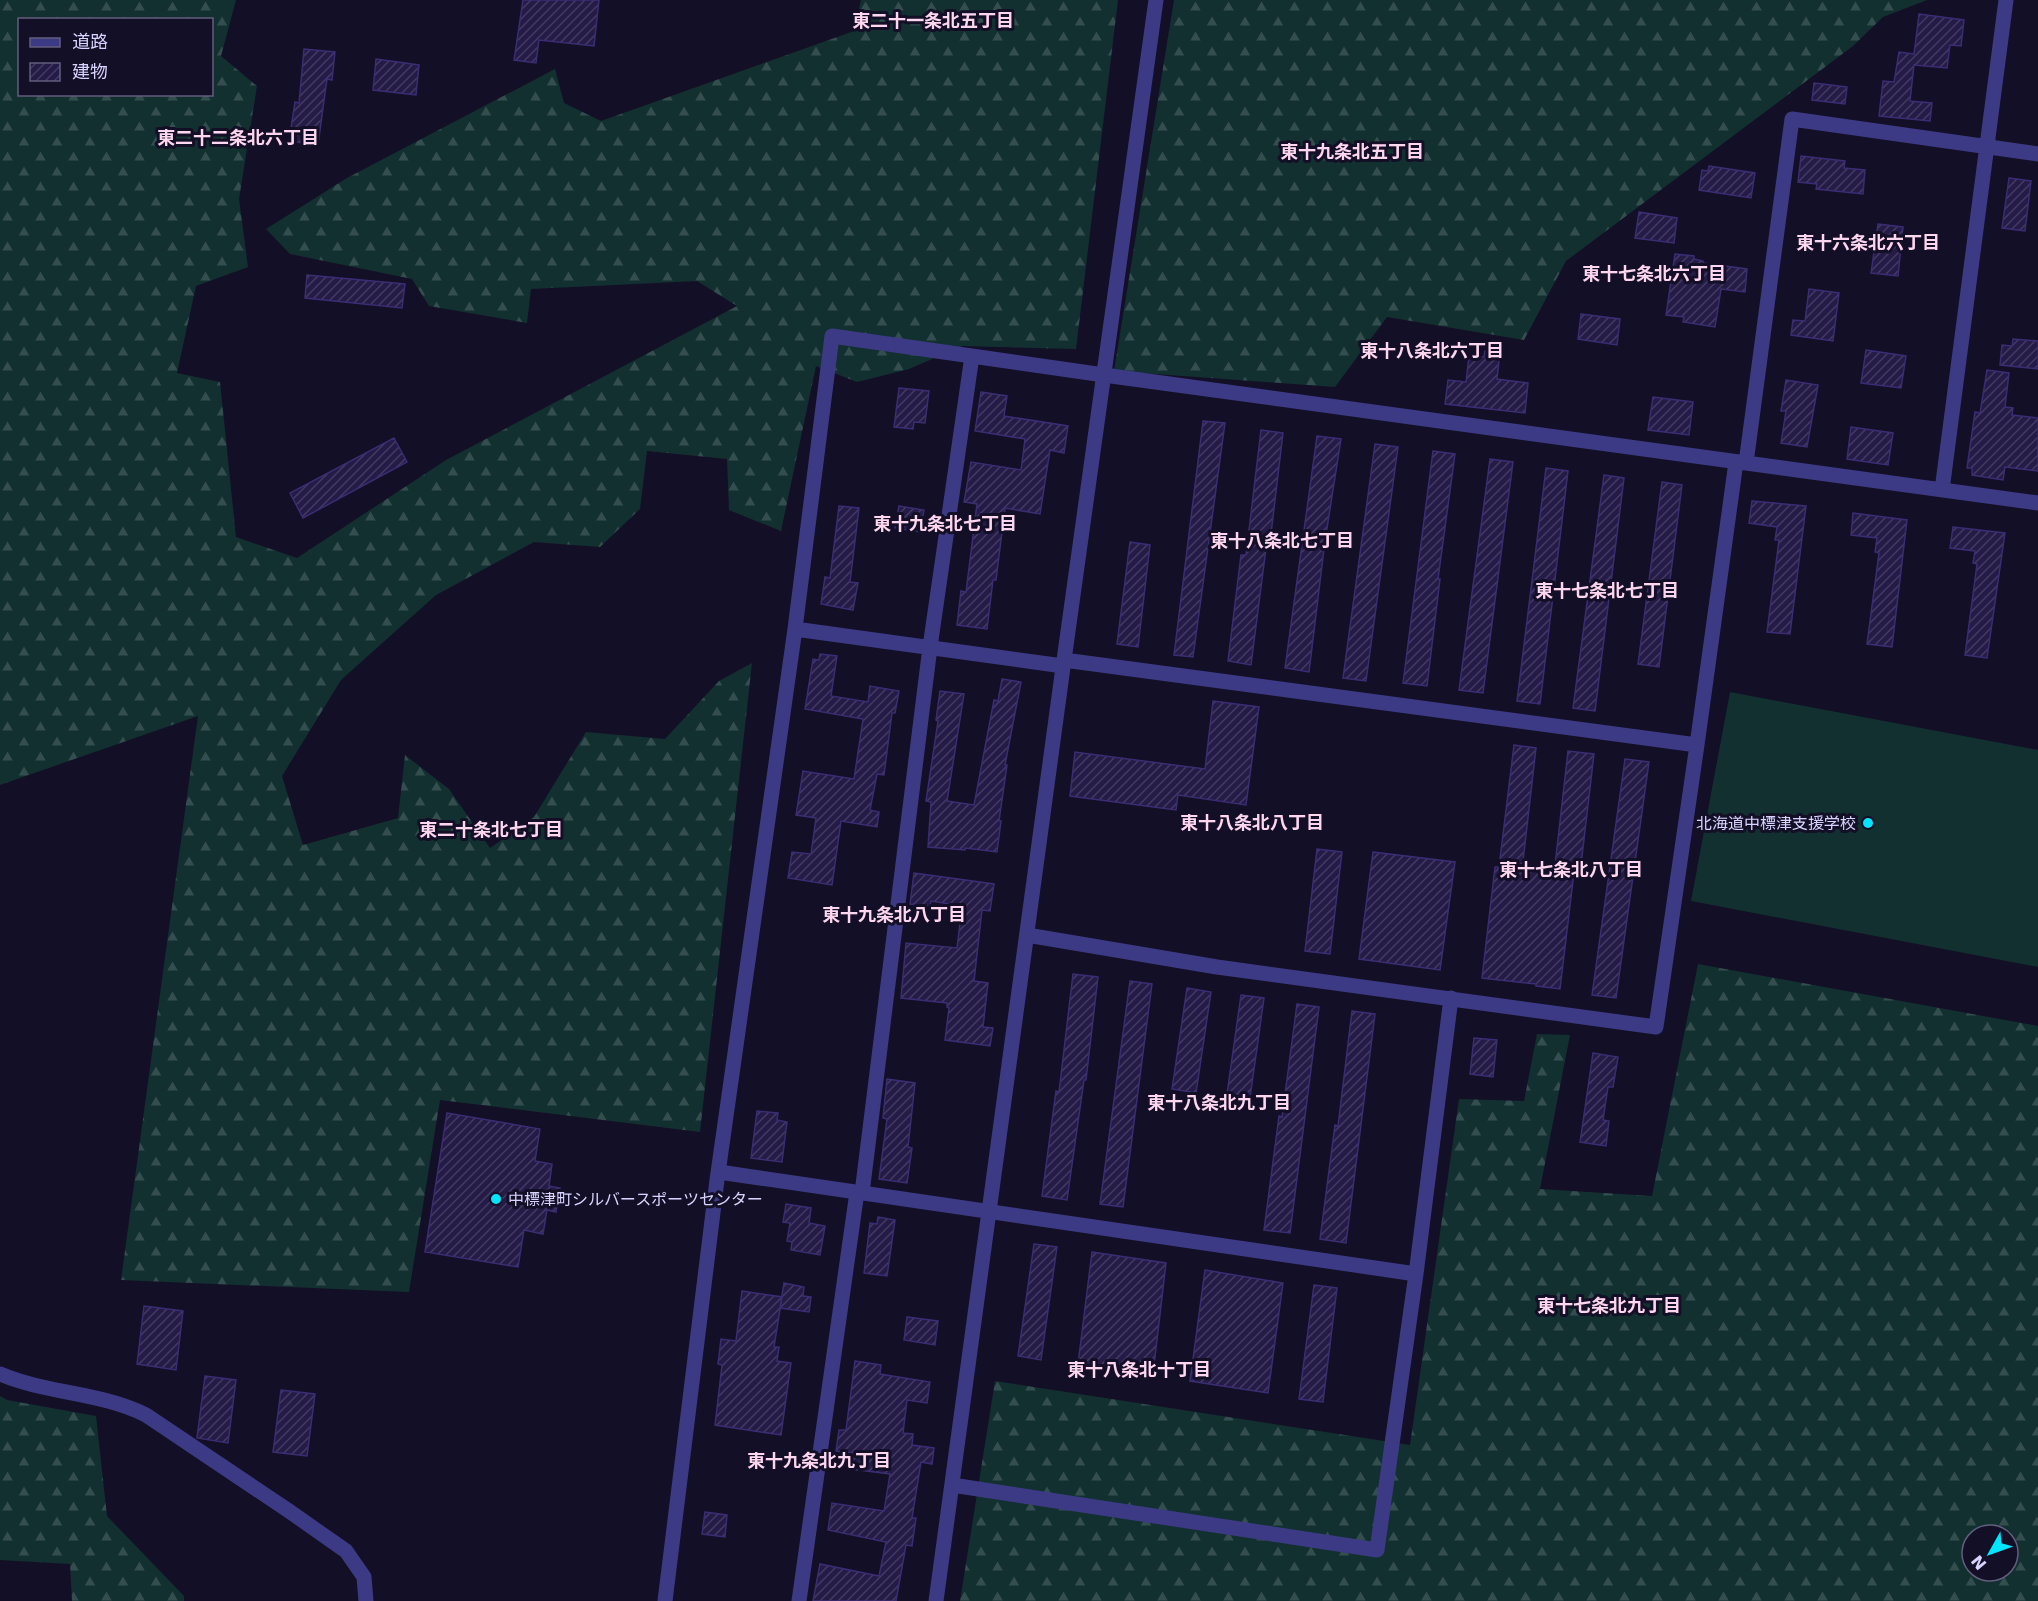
<svg xmlns="http://www.w3.org/2000/svg" width="2038" height="1601" font-family="'DejaVu Sans','Noto Sans JP',sans-serif">
<style>
.forest{fill:url(#forest-firs);fill-rule:evenodd}
.garden{fill:#12302f}
.building{fill:url(#building-hatch);stroke:#3b2d73;stroke-width:1.5}
.lines{fill:none;stroke-linecap:round;stroke-linejoin:round}
.minor{stroke:#3d3a85;stroke-width:15}
.poi-dot{fill:#00e5ff;stroke:#130f26;stroke-width:2}
.labels{text-anchor:middle;stroke-width:6;stroke-linejoin:round;paint-order:stroke}
.poi-label{font-size:16px;fill:#d9d4ff;stroke:#130f26;text-anchor:end}
.neighbourhood-label{font-size:18px;font-weight:bold;fill:#ffd6f0;stroke:#130f26}
</style>
<defs>
<pattern id="forest-firs" width="22" height="20" patternUnits="userSpaceOnUse" patternTransform="scale(1.5)"><rect width="22" height="20" fill="#12302f"/><path d="M5 1l3.5 6h-7zM16 11l3.5 6h-7z" fill="#344d4e"/></pattern>
<pattern id="building-hatch" width="6" height="6" patternUnits="userSpaceOnUse" patternTransform="scale(1.5)"><rect width="6" height="6" fill="#241b47"/><path d="M-1 1l2-2M0 6l6-6M5 7l2-2" fill="none" stroke="#433b63"/></pattern>
</defs>
<rect width="100%" height="100%" fill="#130f26"/>
<path class="forest" d="M0 0H236L221 56 257 86 239 199 248 267 196 286 177 373 220 382 236 537 297 558 446 460 737 306 697 281 531 289 527 323 429 306 412 279 290 254 266 229 347 178 555 69 564 103 601 121 854 31 861 0H1118L1076 349 962 346 909 369 857 382 816 366 781 531 729 510 727 459 647 451 640 509 600 547 534 542 436 595 341 680 282 776 303 845 398 818 405 755 449 789 490 848 534 817 586 732 665 739 719 681 752 663 700 1132 440 1100 409 1292 121 1280 198 716 0 785ZM20 20H212V94H20Z
M1174 0H1927L1883 17 1853 46 1566 261 1524 340 1387 317 1335 387 1114 371Z
M1698 964 2038 1026V1601H960L995 1381 1410 1445 1459 1099 1524 1101 1537 1034 1570 1035 1540 1189 1652 1196ZM1972 1535H2008V1571H1972Z
M0 1396 7 1400 96 1416 107 1516 184 1596V1601H72L70 1564 0 1560Z"/>
<path class="garden" d="M1730 692 2038 750V967L1691 901Z"/>
<path class="building" d="M523 0H599L594 46 539 40 536 63 514 60Z
M1919 14 1964 20 1961 46 1950 45 1947 68 1914 65 1910 101 1932 103 1930 121 1879 116 1883 81 1894 82 1899 52 1914 54Z
M304 49 335 52 332 80 327 79 318 145 289 141 295 102 299 103Z
M376 59 419 65 416 95 373 90Z
M1814 83 1847 87 1845 104 1812 100Z
M1801 156 1845 161 1844 168 1865 170 1863 194 1816 189 1817 184 1798 182Z
M1709 166 1755 173 1751 198 1699 190 1702 170 1708 171Z
M2009 178 2031 181 2025 231 2002 228Z
M1639 212 1677 218 1674 243 1635 238Z
M1878 224 1903 227 1898 276 1871 273Z
M1675 254 1694 256V259L1703 261V263L1747 269 1745 292 1721 289 1715 327 1683 322 1684 317 1666 315Z
M307 275 405 284 402 308 305 298Z
M1809 289 1839 293 1833 341 1791 335 1793 320 1805 321Z
M1581 314 1620 319 1617 345 1578 339Z
M2013 339 2038 341V369L2000 365 2002 345 2012 346Z
M1866 350 1906 356 1901 388 1861 383Z
M1485 351 1500 352 1497 379 1528 383 1525 413 1445 404 1448 380 1466 382 1469 356 1484 357Z
M1987 370 2009 373 2005 407 2013 408 2012 415 2038 418V471L2005 467 2003 480 1972 475V468H1967L1975 412 1980 413Z
M1786 380 1818 385 1807 447 1781 443 1786 411H1781Z
M899 388 929 391 925 423 914 422 913 429 894 427Z
M981 392 1007 396 1004 416 1068 426 1064 453 1050 450 1040 514 1005 508 996 580H993L987 629 957 625 961 591 966 592 977 504 964 502 971 462 1021 470 1025 439 975 431Z
M1653 397 1693 402 1689 435 1648 430Z
M1203 421 1225 423 1193 657 1174 655Z
M1851 427 1893 433 1888 465 1847 459Z
M1261 430 1283 433 1271 534 1268 533 1251 665 1228 661 1241 555H1246Z
M1317 436 1341 439 1325 541 1309 672 1285 668Z
M394 438 407 462 303 518 290 493Z
M1375 444 1398 447 1366 681 1343 678Z
M1433 451 1455 454 1438 579H1440L1427 686 1403 683Z
M1490 459 1513 462 1483 693 1459 690Z
M1546 468 1568 471 1540 704 1517 701Z
M1604 475 1624 478 1595 711 1573 708Z
M1662 482 1682 485 1659 667 1638 664Z
M1752 501 1806 506 1790 634 1767 632 1779 540H1775L1777 527 1749 523Z
M839 506 859 508 850 582 858 583 853 610 821 604 825 577 830 578Z
M899 506 924 510 920 532 895 528Z
M1853 513 1907 520 1892 647 1867 644 1879 553 1875 552 1877 538 1851 535Z
M1953 527 2005 533 1987 658 1965 655 1977 564 1973 563 1975 551 1950 548Z
M1130 542 1150 545 1138 647 1117 644Z
M820 654 837 656 831 696 868 702 870 686 899 691 895 713H892L884 775 877 774 870 810 879 812 877 827 841 821 832 885 788 878 792 852 811 854 816 818 796 815 803 771 854 779 863 719 805 709 813 659 819 660Z
M1002 679 1021 682 1005 765H1007L999 821H1001L997 852 965 848V850L928 847 931 802 926 801 938 721 936 720 940 691 964 694 947 801 974 805 994 700 998 701Z
M1213 701 1259 707 1246 805 1178 795 1176 810 1070 796 1075 752 1205 769Z
M1514 745 1536 748 1522 870 1554 874 1568 751 1594 754 1581 865 1575 864 1560 989 1536 986V984L1482 978 1495 867H1499Z
M1625 759 1649 762 1616 998 1592 995Z
M1317 849 1342 852 1330 954 1305 951Z
M1373 852 1455 862 1440 970 1359 959Z
M914 873 994 884 990 911 982 910 974 981 988 983 983 1027 993 1028 990 1046 945 1040 949 1008 947 1007V1003L901 998 906 943 957 948 962 906 931 901 930 906 910 904Z
M1073 974 1098 977 1086 1080H1084L1067 1200 1042 1196 1056 1091 1059 1092Z
M1130 981 1152 984 1123 1207 1100 1204Z
M1187 988 1211 992 1196 1093 1172 1089Z
M1241 995 1264 998 1249 1105 1226 1101Z
M1297 1004 1319 1007 1290 1233 1264 1230 1279 1116 1282 1117Z
M1352 1011 1375 1014 1346 1243 1320 1239 1335 1125 1338 1126Z
M1474 1038 1497 1040 1493 1077 1470 1074Z
M1593 1053 1618 1057 1613 1087H1608L1603 1120 1609 1121 1606 1146 1580 1142Z
M887 1079 915 1083 908 1147 912 1148 907 1183 879 1179 887 1119 883 1118Z
M757 1111 778 1113 777 1120 787 1122 782 1162 751 1158Z
M447 1113 540 1129 535 1161 552 1164 549 1186 560 1188 556 1212 547 1210 543 1234 524 1230 518 1267 425 1252Z
M786 1204 811 1208 809 1223 825 1226 820 1255 791 1250 792 1242 787 1241 790 1223 783 1222Z
M878 1217 895 1220 887 1276 864 1273 870 1223 877 1224Z
M1034 1244 1057 1247 1041 1360 1018 1356Z
M1092 1252 1166 1263 1153 1374 1078 1364Z
M1205 1270 1283 1283 1268 1393 1190 1381Z
M784 1283 804 1287 803 1296 811 1297 809 1312 780 1308Z
M1314 1285 1337 1288 1323 1402 1299 1399Z
M742 1291 782 1297 774 1347H779L777 1361 791 1363 781 1435 715 1425 722 1365 718 1364 721 1339 736 1341Z
M144 1306 183 1311 176 1370 137 1364Z
M907 1317 938 1321 935 1345 904 1340Z
M855 1361 881 1365 880 1374 930 1382 927 1403 907 1400 903 1433 913 1434 912 1445 934 1448 932 1464 921 1462 912 1518H916L912 1546 906 1545 896 1601H813L820 1564 879 1576 886 1542 828 1530 832 1503 884 1511 890 1474 851 1469 854 1453 836 1451 839 1430H846Z
M205 1376 236 1380 228 1443 197 1438Z
M281 1390 315 1394 307 1456 273 1452Z
M705 1512 727 1515 725 1537 702 1534Z"/>
<g class="lines">
<path class="minor" d="M1746 463 1792 119 2038 154
M1942 490 2006 0
M795 629 1063 666
M1064 660 1697 745
M1027 935 1217 967 1656 1027 1697 745 1736 462
M719 1172 1416 1274
M862 1193 930 647 972 356
M0 1374C47 1394 100 1392 146 1415L289 1511 346 1551 364 1577 366 1601
M952 1485 1377 1550 1416 1274 1451 998
M665 1601 717 1180 795 629 832 336 1104 375 2038 503
M799 1601 857 1192
M936 1601 1064 660 1156 0"/>
</g>
<g class="poi-dot">
<circle cx="1868" cy="823" r="6"/>
<circle cx="496" cy="1199" r="6"/>
</g>
<g class="labels">
<g class="poi-label">
<text x="1856" y="829">北海道中標津支援学校</text>
<text x="508" y="1205" text-anchor="start">中標津町シルバースポーツセンター</text>
</g>
<g class="neighbourhood-label">
<text x="933" y="27">東二十一条北五丁目</text>
<text x="238" y="144">東二十二条北六丁目</text>
<text x="1352" y="158">東十九条北五丁目</text>
<text x="1868" y="249">東十六条北六丁目</text>
<text x="1654" y="280">東十七条北六丁目</text>
<text x="1432" y="357">東十八条北六丁目</text>
<text x="945" y="530">東十九条北七丁目</text>
<text x="1282" y="547">東十八条北七丁目</text>
<text x="1607" y="597">東十七条北七丁目</text>
<text x="1252" y="829">東十八条北八丁目</text>
<text x="491" y="836">東二十条北七丁目</text>
<text x="1571" y="876">東十七条北八丁目</text>
<text x="894" y="921">東十九条北八丁目</text>
<text x="1219" y="1109">東十八条北九丁目</text>
<text x="1609" y="1312">東十七条北九丁目</text>
<text x="1139" y="1376">東十八条北十丁目</text>
<text x="819" y="1467">東十九条北九丁目</text>
</g>
</g>
<rect x="18" y="18" width="195" height="78" fill="#130f26" stroke="#625e7d" stroke-width="1.5"/>
<rect x="30" y="38" width="30" height="9" fill="#3d3a85" stroke="#625e7d" stroke-width="1.5"/>
<text x="72" y="48" font-size="18" fill="#d9d4ff">道路</text>
<rect x="30" y="63" width="30" height="18" fill="url(#building-hatch)" stroke="#625e7d" stroke-width="1.5"/>
<text x="72" y="78" font-size="18" fill="#d9d4ff">建物</text>
<g transform="translate(1990 1553) rotate(230)"><circle r="28" fill="#130f26" stroke="#625e7d" stroke-width="1.5"/>
<path d="M0-4.5L10 22L0 15L-10 22Z" fill="#00e5ff"/>
<text y="-9" font-size="16" font-weight="bold" text-anchor="middle" fill="#d9d4ff">N</text>
</g>
</svg>
